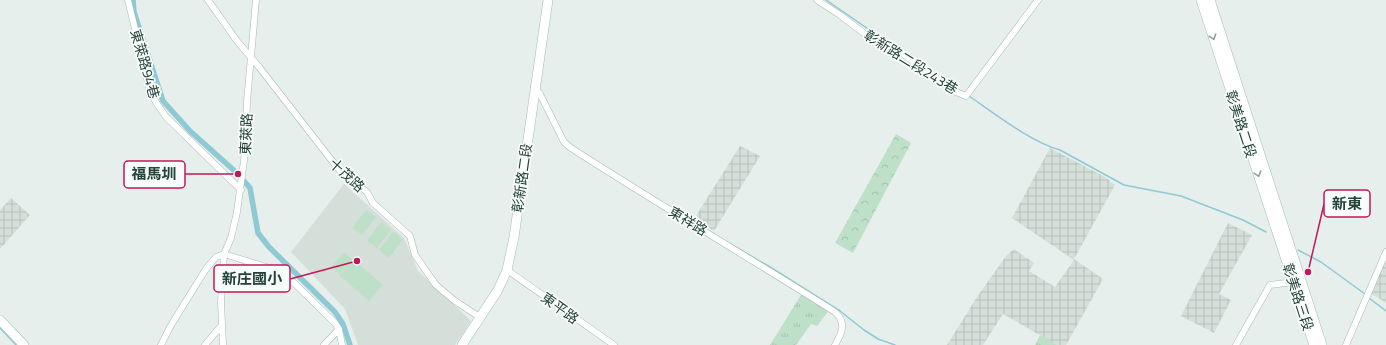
<svg xmlns="http://www.w3.org/2000/svg" width="1386" height="345" font-family="'Titillium Web','Noto Sans TC',sans-serif">
<style>
.built{fill:#d4dfda}
.industrial{fill:url(#industrial-grid)}
.grass{fill:url(#grass-tufts)}
.forest{fill:url(#forest-crowns)}
.pitch{fill:#bfe0c8}
.lines{fill:none;stroke-linecap:round;stroke-linejoin:round}
.stream{stroke:#8ec9d4;stroke-width:1.5}
.canal{stroke:#8ec9d4;stroke-width:5.5}
.street-casing{stroke:#a8b8b2;stroke-width:7}
.secondary-casing{stroke:#a4bbb3;stroke-width:10}
.street{stroke:#fff;stroke-width:6}
.secondary{stroke:#fff;stroke-width:9}
.oneway{stroke:#92a09c}
.labels{text-anchor:middle;stroke-width:3.5;stroke-linejoin:round;paint-order:stroke}
.street-label{font-size:14px;fill:#24423a;stroke:#f7fbf9}
.leader{fill:none;stroke:#c2185b;stroke-width:1.5}
.callout-dot{fill:#c2185b;stroke:#f7fbf9;stroke-width:1.5}
.callout{fill:#f7fbf9;stroke:#c2185b;stroke-width:1.5}
.callout-label{font-size:15px;text-anchor:middle;font-weight:bold;fill:#24423a}
</style>
<defs>
<pattern id="industrial-grid" width="8" height="8" patternUnits="userSpaceOnUse"><rect width="8" height="8" fill="#d4dfda"/><path d="M0 4h8M4 0v8" fill="none" stroke="#b6c1bc"/></pattern>
<pattern id="grass-tufts" width="24" height="20" patternUnits="userSpaceOnUse"><rect width="24" height="20" fill="#bfe0c8"/><path d="M3 7l-1-3M5 7V3M7 7l1-3M15 17l-1-3M17 17v-4M19 17l1-3" fill="none" stroke="#a4c1ad"/></pattern>
<pattern id="forest-crowns" width="20" height="18" patternUnits="userSpaceOnUse"><rect width="20" height="18" fill="#bfe0c8"/><path d="M2 6a3 3 0 1 1 6 0M12 15a3 3 0 1 1 6 0" fill="none" stroke="#a4c1ad"/></pattern>
</defs>
<rect width="100%" height="100%" fill="#e6efeb"/>
<path class="built" d="M344 184 404 238 418 271 471 321 455 345H358L345 309 291 252Z"/>
<path class="industrial" d="M740 146 760 156 714 231 694 219Z
M1050 148 1105 177 1115 185 1074 259 1103 279 1066 345H1057L1003 314 983 345H947L977 297 1006 256 1014 249 1034 263 1029 271 1055 287 1074 260 1012 218Z
M11 198 30 215 0 249V210Z
M1228 223 1252 235 1219 294 1231 300 1214 333 1181 316Z
M1386 258V303L1372 294 1377 277Z"/>
<path class="grass" d="M804 290 831 308 817 326 811 324 796 345H770Z
M1040 335 1057 345H1035Z"/>
<path class="forest" d="M896 134 911 143 853 253 835 243Z"/>
<path class="pitch" d="M366 210 376 217 362 235 352 228Z
M381 222 391 230 377 248 367 241Z
M393 232 403 239 389 258 379 250Z
M344 252 352 259 339 274 331 267Z
M353 259 383 285 369 301 339 275Z"/>
<g class="lines">
<path class="stream" d="M826 0 887 42
M949 83 961 91
M969 96C995 114 1031 142 1060 150L1124 185 1181 196 1243 220 1266 232
M727 242 770 267 840 311 864 330 878 339 895 345
M1298 250 1321 262 1365 294
M1369 298 1386 311
M0 328 16 345"/>
<path class="canal" d="M133 0 134 12 163 101 190 131 238 174 250 188 258 233 269 247 335 312 343 324 350 345"/>
<g class="street-casing">
<path id="street" d="M128 0 150 91 157 104 166 117 241 190
M208 0 237 41 259 67 340 171 367 192 373 203 410 236 415 255 436 285 455 301 481 318
M817 0 840 15 865 34 903 54 956 92 966 96 1038 0
M534 86 540 94 564 142 571 148C658 204 748 257 835 312 847 323 842 333 835 345
M224 254 276 270 289 278 335 323 339 329 342 345
M507 270 614 345
M161 345 170 327 186 301 206 269 216 257 224 254 231 238 237 212 245 153 247 102 256 0
M205 345 221 326
M223 345 221 302 224 254
M324 345 339 329
M1236 345 1270 285 1293 282
M1346 345 1386 252"/>
</g>
<g class="secondary-casing">
<path id="secondary" d="M1201 0 1314 345
M1210 0 1322 345
M0 320 24 345
M462 345 498 290 507 270 514 237 548 0"/>
</g>
<use href="#street" class="street"/>
<use href="#secondary" class="secondary"/>
</g>
<defs><path id="oneway-chevron" d="M-2-3.5L2.5 0L-2 3.5" fill="none" stroke-width="1.6" stroke-linecap="round" stroke-linejoin="round"/></defs>
<g class="oneway">
<use href="#oneway-chevron" transform="translate(1213 37) rotate(72)"/>
<use href="#oneway-chevron" transform="translate(1258 174) rotate(72)"/>
</g>
<g class="labels">
<g class="street-label">
<text transform="translate(911 62) rotate(32)" y="5">彰新路二段243巷</text>
<text transform="translate(145 64) rotate(74)" y="5">東萊路94巷</text>
<text transform="translate(1241 124) rotate(72)" y="5">彰美路二段</text>
<text transform="translate(246 134) rotate(-87)" y="5">東萊路</text>
<text transform="translate(347 175) rotate(42)" y="5">十茂路</text>
<text transform="translate(522 178) rotate(-82)" y="5">彰新路二段</text>
<text transform="translate(688 221) rotate(31)" y="5">東祥路</text>
<text transform="translate(1298 297) rotate(72)" y="5">彰美路三段</text>
<text transform="translate(560 308) rotate(36)" y="5">東平路</text>
</g>
</g>
<path class="leader" d="M238 174L185 174M1308 272L1324 204M357 261L290 279"/>
<g class="callout-dot">
<circle cx="238" cy="174" r="4"/>
<circle cx="1308" cy="272" r="4"/>
<circle cx="357" cy="261" r="4"/>
</g>
<g class="callout">
<rect x="124" y="161" width="61" height="27" rx="4"/>
<rect x="1324" y="190" width="46" height="27" rx="4"/>
<rect x="214" y="265" width="76" height="27" rx="4"/>
</g>
<g class="callout-label">
<text x="154" y="179">福馬圳</text>
<text x="1347" y="209">新東</text>
<text x="252" y="284">新庄國小</text>
</g>
</svg>
